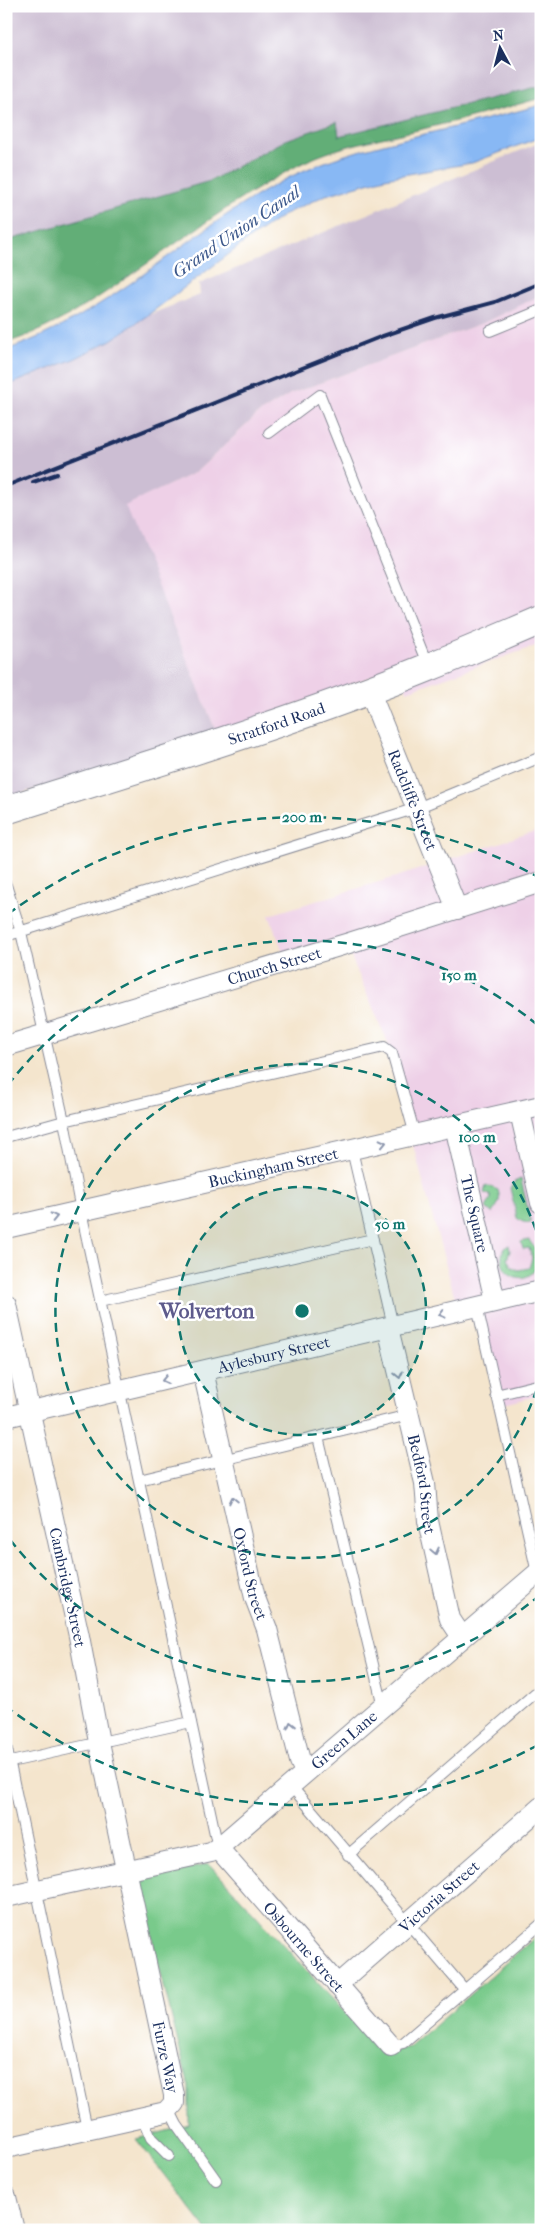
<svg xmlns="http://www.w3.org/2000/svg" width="547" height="2236" font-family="'IM FELL French Canon',serif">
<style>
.built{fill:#eed0e7}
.industrial{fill:#ccbed3}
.green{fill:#79ca8b;stroke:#4a7c74}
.forest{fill:#62ae77;stroke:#3e6e6a}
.water{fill:#88b8f4;stroke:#5274a9}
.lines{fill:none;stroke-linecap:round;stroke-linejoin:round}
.lane-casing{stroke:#888a96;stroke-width:12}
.street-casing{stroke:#888a96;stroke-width:22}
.secondary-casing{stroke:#888a96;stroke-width:30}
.lane{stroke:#fff;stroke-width:10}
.street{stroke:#fff;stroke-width:20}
.secondary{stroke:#fff;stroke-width:28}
.rail{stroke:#1b2f5e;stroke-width:4}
.oneway{stroke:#8d97ae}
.ring{fill:none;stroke:#0f766e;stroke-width:2.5;stroke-dasharray:9 6}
.labels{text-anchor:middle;stroke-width:5;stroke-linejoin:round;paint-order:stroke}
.street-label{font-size:16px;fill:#1b2f5e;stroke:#fff}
.water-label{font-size:18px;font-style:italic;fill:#3c588b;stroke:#fff}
.district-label{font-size:21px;font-weight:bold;fill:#5e5b8c;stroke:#fff}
.centre{fill:#0f766e;stroke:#fff;stroke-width:2.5}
.ring-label{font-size:15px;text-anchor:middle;font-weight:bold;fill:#0f766e;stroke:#fff;stroke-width:5;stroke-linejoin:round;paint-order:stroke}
</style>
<rect width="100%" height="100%" fill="#fff"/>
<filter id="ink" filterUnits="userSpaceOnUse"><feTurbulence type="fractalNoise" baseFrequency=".02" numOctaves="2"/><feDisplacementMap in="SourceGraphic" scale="10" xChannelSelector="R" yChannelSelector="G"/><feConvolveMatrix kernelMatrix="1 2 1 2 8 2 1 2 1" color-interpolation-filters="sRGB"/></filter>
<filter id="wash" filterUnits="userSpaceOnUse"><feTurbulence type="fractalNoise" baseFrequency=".0096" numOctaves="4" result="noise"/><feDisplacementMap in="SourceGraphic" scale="20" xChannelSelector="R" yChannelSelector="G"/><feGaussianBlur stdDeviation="1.12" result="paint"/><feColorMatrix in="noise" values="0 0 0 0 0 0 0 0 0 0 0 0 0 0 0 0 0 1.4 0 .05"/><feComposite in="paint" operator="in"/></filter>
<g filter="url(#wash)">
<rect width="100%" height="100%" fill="#f4e5cd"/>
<path class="built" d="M541 295V644L407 691 397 667 217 734 124 506 196 472 258 414 290 394 485 322Z
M541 829V1395L500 1405 476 1297 456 1302 413 1145 388 1043 343 938 285 957 269 915 396 877Z"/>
<path class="industrial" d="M6 6H541V86L339 136 336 122 286 140 210 181 6 241Z
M541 142V295L485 322 290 394 258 414 196 472 125 506 217 734 6 798V386L74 359 111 340 148 315 200 295 199 284Z"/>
<path class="green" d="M521 1179 531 1223 523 1222 517 1218 510 1188 514 1182Z
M486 1185 498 1190C501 1200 499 1204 492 1213L486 1208 491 1198 489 1194 484 1193Z
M529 1240 538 1253C540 1293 491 1279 504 1248L509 1245 510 1251 507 1259 512 1267 518 1270 529 1268 532 1258 529 1248 523 1249 521 1242Z
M209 1864 383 2054 410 2047 541 1932V2230H207L136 2139 189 2125V2087L138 1881Z"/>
<path class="forest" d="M541 86V98C505 108 470 118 435 126 388 138 336 144 293 168 237 198 187 236 135 272 94 301 54 328 6 343V241L210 181 286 140 337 122 339 136Z"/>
<path class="water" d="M541 105V137L472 163 385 178 326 195 287 213 249 239 148 315 111 340 74 359 6 386V350C107 316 182 237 273 186 324 157 381 144 438 131 472 123 507 114 541 105Z"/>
</g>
<g filter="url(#ink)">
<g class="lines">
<g class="lane-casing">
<path id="lane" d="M490 331 541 310
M269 433 320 395 428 666
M6 885 21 932 64 1121 81 1211 218 1848
M6 936 417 808 541 757
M6 1137 64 1121 384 1047 392 1053 415 1135
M352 1150 393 1326
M100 1301 373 1239
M477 1306 537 1573
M496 1395 541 1384
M318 1437 383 1706
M139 1480 409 1415
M6 1745 87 2129
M6 1763 191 1722
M291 1786 465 1990
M348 1855 541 1688
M391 2046 403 2043 541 1924
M169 2109 177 2125 216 2180
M142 2117 151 2138 169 2156"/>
</g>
<g class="street-casing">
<g id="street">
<path id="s1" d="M369 690 457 909"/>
<path id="s2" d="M6 1046 349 943 541 882"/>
<path d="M520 1112 541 1203"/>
<path id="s3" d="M455 1126 495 1301"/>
<path id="s4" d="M6 1228 541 1106"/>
<path id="s5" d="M6 1304 79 1636 99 1742 174 2095V2103L166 2112 6 2148"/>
<path id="s6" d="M388 1328 425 1483 428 1521 450 1619 462 1637"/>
<path id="s7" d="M203 1371 255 1598 267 1629 300 1761 305 1772"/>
<path id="s8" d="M6 1417 541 1291"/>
<path id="s9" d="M218 1848 391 2046"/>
<path id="s10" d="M6 1897 211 1852 218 1848 541 1570"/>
<path id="s11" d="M337 1985 541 1807"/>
<path d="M6 2197 14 2230"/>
</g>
</g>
<g class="secondary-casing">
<g id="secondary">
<path id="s12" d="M6 810C148 765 291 723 429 667 467 652 504 636 541 620"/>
</g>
</g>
<use href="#lane" class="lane"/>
<use href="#street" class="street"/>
<use href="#secondary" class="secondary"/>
<path class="rail" d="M33 482 57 474
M6 486 380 337 435 318 495 302 541 283"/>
</g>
<defs><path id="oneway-chevron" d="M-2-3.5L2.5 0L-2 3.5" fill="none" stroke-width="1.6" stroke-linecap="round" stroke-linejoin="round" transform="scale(1.25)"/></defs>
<g class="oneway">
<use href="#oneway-chevron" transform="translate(383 1143) rotate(-13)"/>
<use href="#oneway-chevron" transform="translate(54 1217) rotate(-13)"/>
<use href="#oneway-chevron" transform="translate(442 1314) rotate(166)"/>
<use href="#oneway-chevron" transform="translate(399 1375) rotate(77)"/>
<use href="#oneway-chevron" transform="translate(165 1380) rotate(167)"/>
<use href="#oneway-chevron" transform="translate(233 1500) rotate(-103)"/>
<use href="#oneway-chevron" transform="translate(435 1551) rotate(77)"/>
<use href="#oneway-chevron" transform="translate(291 1725) rotate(-104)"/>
</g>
</g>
<circle cx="302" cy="1311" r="124" fill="#0f766e" fill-opacity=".12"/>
<g class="ring">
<circle cx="302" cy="1311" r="124"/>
<path d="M541 1375A247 247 0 1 1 541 1247"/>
<path d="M540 1595A371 371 0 0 1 8 1537M8 1085A371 371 0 0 1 540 1027"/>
<path d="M538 1745A494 494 0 0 1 8 1708M8 914A494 494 0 0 1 538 877"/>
</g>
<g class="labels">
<g class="street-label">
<text dy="6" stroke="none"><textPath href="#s12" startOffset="284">Stratford Road</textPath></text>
<text dy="6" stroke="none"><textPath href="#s1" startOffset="118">Radcliffe Street</textPath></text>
<text dy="6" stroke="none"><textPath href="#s2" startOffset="280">Church Street</textPath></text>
<text dy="6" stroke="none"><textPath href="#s4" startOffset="274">Buckingham Street</textPath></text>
<text dy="6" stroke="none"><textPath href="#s3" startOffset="90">The Square</textPath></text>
<text dy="6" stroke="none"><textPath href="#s8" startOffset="275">Aylesbury Street</textPath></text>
<text dy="6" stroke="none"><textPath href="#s6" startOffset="160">Bedford Street</textPath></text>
<text dy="6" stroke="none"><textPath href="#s7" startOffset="208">Oxford Street</textPath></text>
<text dy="6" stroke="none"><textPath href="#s5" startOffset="290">Cambridge Street</textPath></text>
<text dy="6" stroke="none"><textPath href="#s10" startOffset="384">Green Lane</textPath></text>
<text dy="6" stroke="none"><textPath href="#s11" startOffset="135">Victoria Street</textPath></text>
<text dy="6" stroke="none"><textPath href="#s9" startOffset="131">Osbourne Street</textPath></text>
<text dy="6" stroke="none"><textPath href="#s5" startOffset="770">Furze Way</textPath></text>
</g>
<g class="water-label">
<text transform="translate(236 232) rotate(-34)" y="6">Grand Union Canal</text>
</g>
<g class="district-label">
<text x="207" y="1318">Wolverton</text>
</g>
</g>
<circle cx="302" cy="1311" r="8" class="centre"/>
<g class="ring-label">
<text x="302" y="822">200 m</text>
<text x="459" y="980">150 m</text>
<text x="477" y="1142">100 m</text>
<text x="390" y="1229">50 m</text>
</g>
<rect width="547" height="2236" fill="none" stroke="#fff" stroke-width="25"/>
<g transform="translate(500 48) rotate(353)" stroke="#ffffff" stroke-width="4" paint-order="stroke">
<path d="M0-4L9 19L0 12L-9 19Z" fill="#1b2f5e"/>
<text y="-8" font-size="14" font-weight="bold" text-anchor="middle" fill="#1b2f5e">N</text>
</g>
</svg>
